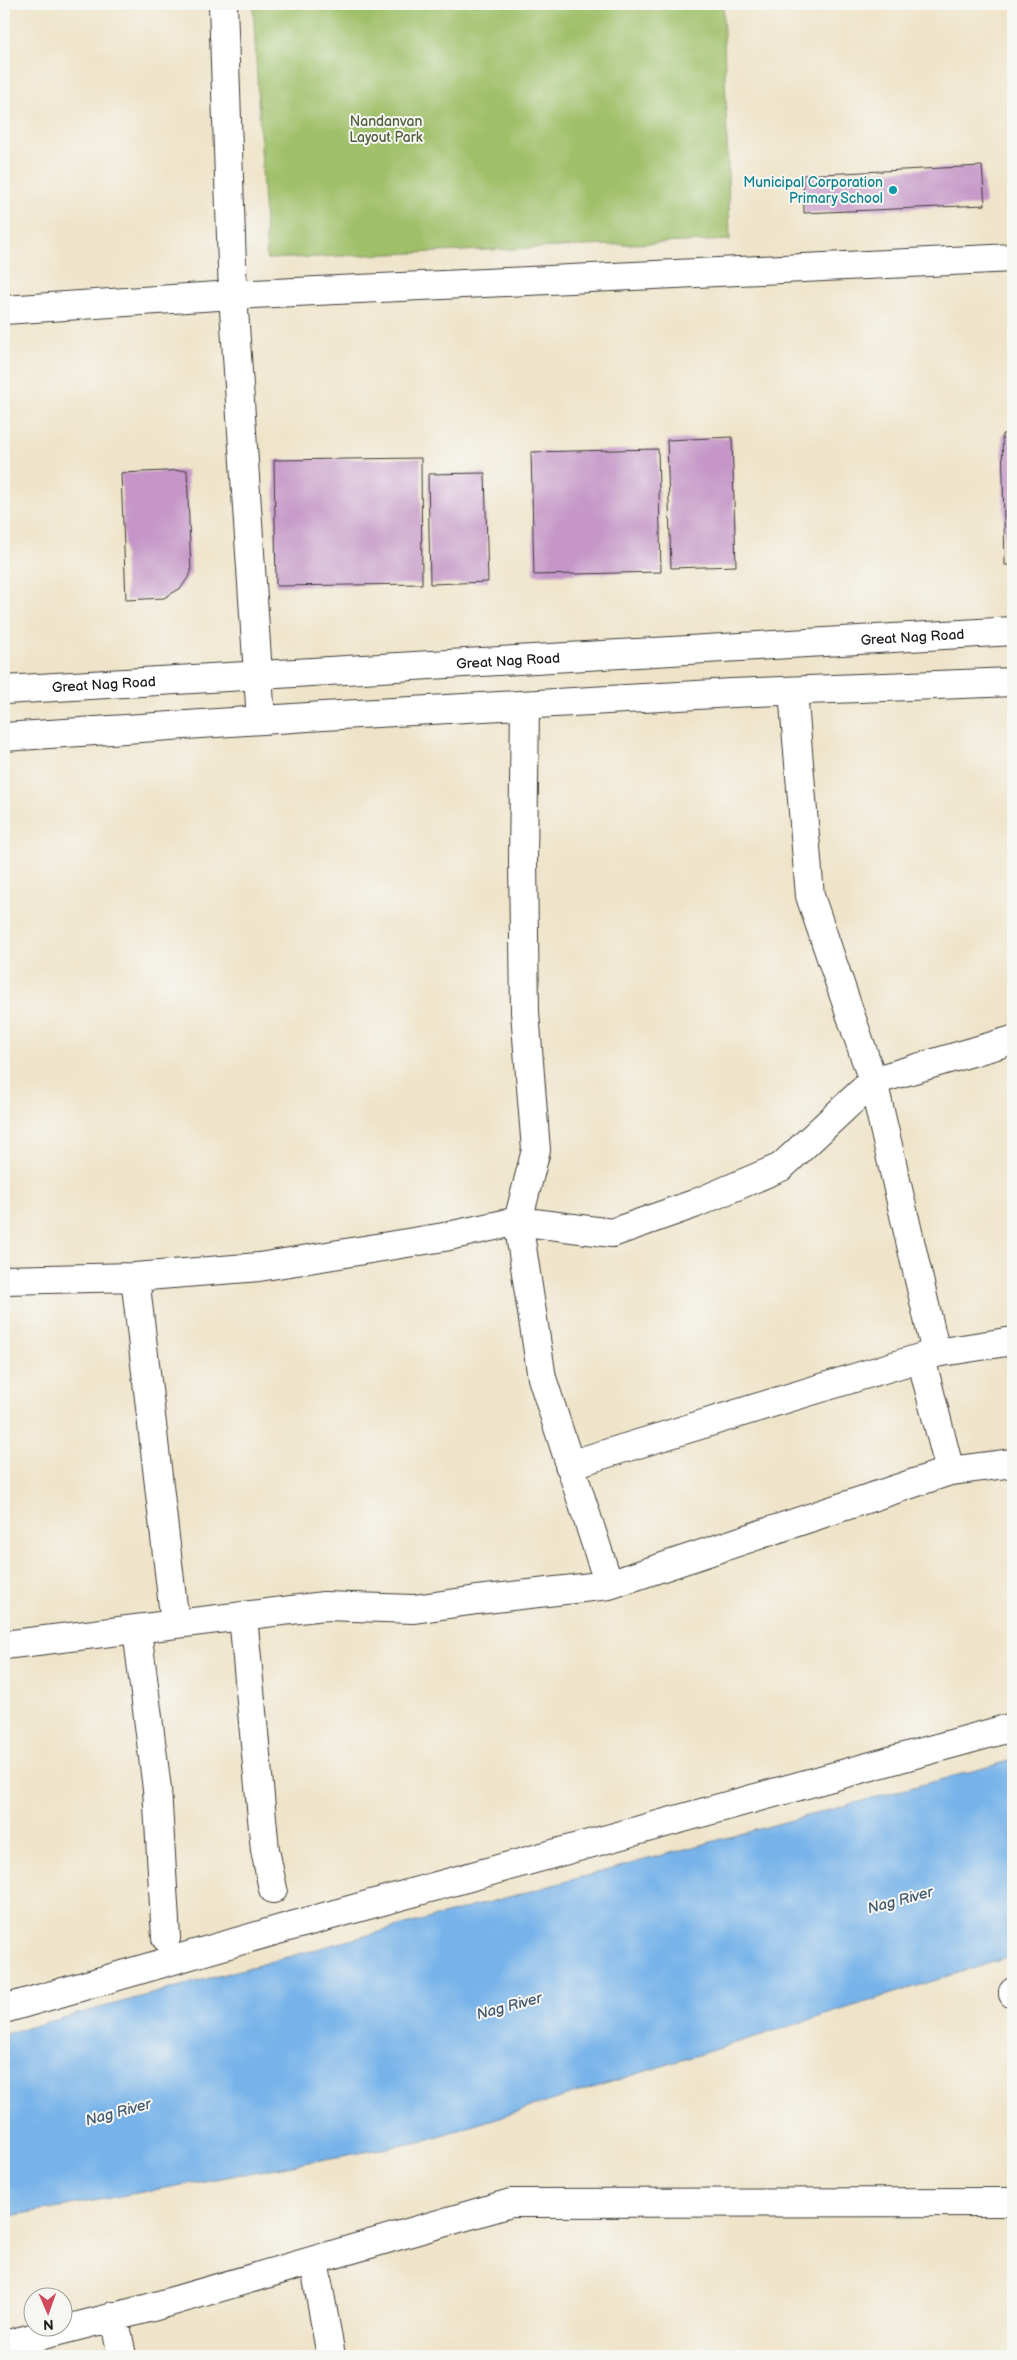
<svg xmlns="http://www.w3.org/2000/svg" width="1017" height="2360" font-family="'Balsamiq Sans',sans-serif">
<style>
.green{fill:#9fbf68;stroke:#5e6e42}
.water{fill:#77b3e9;stroke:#4a6882}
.building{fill:#c596c7}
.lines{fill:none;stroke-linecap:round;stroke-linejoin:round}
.minor-casing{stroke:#3c3a36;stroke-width:30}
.secondary-casing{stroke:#3c3a36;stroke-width:30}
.minor{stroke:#fff;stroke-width:28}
.secondary{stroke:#fff;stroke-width:28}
.culture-dot{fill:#0f9aa8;stroke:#f6f6f2;stroke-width:2}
.labels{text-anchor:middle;stroke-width:4;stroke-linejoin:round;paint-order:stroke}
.park-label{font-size:14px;fill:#505d3a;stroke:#f6f6f2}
.culture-label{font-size:14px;fill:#0d838f;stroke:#f6f6f2;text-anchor:end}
.street-label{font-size:14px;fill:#1c1c1c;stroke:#f6f6f2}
.water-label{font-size:15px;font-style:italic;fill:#40586e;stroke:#f6f6f2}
</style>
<rect width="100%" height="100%" fill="#f6f6f2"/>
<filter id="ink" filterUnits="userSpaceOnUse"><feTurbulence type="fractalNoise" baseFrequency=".02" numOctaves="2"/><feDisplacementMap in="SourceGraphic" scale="10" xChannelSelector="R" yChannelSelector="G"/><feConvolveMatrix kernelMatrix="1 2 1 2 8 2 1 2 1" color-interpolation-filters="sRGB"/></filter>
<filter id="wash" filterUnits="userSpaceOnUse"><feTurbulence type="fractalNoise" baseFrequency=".0096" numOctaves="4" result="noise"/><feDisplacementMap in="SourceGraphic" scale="20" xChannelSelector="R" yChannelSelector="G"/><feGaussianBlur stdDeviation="1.12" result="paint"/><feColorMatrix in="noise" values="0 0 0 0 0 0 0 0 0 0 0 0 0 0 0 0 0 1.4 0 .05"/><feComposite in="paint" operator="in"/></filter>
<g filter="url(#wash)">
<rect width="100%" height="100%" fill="#efe4c9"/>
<path class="green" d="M253 4H723L730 240 267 259Z"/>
<path class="water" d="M1013 1760V1956L420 2142 4 2217V2034Z"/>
<g id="blocks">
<path class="building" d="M982 166 985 205 804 213 803 175Z
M1002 434H1013V565H1005Z
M732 437 736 566 671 568 667 440Z
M658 449 661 572 534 575 531 452Z
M421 458 422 584 276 586 274 460Z
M187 470 191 573 181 588 164 598 126 600 121 473Z
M485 473 488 582 430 584 428 474Z"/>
</g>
</g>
<g filter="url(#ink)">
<use href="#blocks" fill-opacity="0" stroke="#3c3a36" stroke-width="1"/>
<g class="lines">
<g class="minor-casing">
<path id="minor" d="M223 4 233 295 261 720
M4 310 233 295 1013 258
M525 705 523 860 525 1012 536 1150 518 1221 612 1233 694 1204 781 1167 873 1081 1013 1040
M135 1277 175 1624
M4 1280 135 1277 259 1267 444 1237 518 1221 542 1378 609 1585 477 1600 414 1609 324 1606 4 1645
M936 1353 1013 1341
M569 1465 936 1353 873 1081 810 896 793 691
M950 1471 1013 1463
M609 1585 950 1471 921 1358
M243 1616 265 1850 273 1889
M137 1630 157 1789 166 1938
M1013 1992V1994
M4 2009 288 1927 1013 1727
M314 2261 331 2356
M114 2316 122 2356
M4 2345 149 2308 511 2203 1013 2202"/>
</g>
<g class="secondary-casing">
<g id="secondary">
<path id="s1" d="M4 690 1013 631"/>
<path d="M4 737 323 716 732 693 1013 682"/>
</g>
</g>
<use href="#minor" class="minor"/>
<use href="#secondary" class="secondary"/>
</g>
</g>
<circle class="culture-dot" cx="893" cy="190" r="5"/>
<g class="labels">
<g class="park-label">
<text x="386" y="126">Nandanvan<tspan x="386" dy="16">Layout Park</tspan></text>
</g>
<g class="culture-label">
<text x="883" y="187">Municipal Corporation<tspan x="883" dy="16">Primary School</tspan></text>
</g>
<g class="street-label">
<text dy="5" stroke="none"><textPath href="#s1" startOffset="910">Great Nag Road</textPath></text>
<text dy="5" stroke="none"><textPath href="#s1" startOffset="505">Great Nag Road</textPath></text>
<text dy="5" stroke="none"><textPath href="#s1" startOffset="100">Great Nag Road</textPath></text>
</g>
<g class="water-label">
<text transform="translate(900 1900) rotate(-15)" y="5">Nag River</text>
<text transform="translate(509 2006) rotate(-15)" y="5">Nag River</text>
<text transform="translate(118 2112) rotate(-15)" y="5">Nag River</text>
</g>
</g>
<rect width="1017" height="2360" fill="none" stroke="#f6f6f2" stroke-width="20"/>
<g transform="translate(48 2312) rotate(178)"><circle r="24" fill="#f6f6f2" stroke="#9f9f9c"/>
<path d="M0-4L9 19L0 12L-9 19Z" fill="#d1495b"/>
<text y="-8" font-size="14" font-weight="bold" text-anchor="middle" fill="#1c1c1c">N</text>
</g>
</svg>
